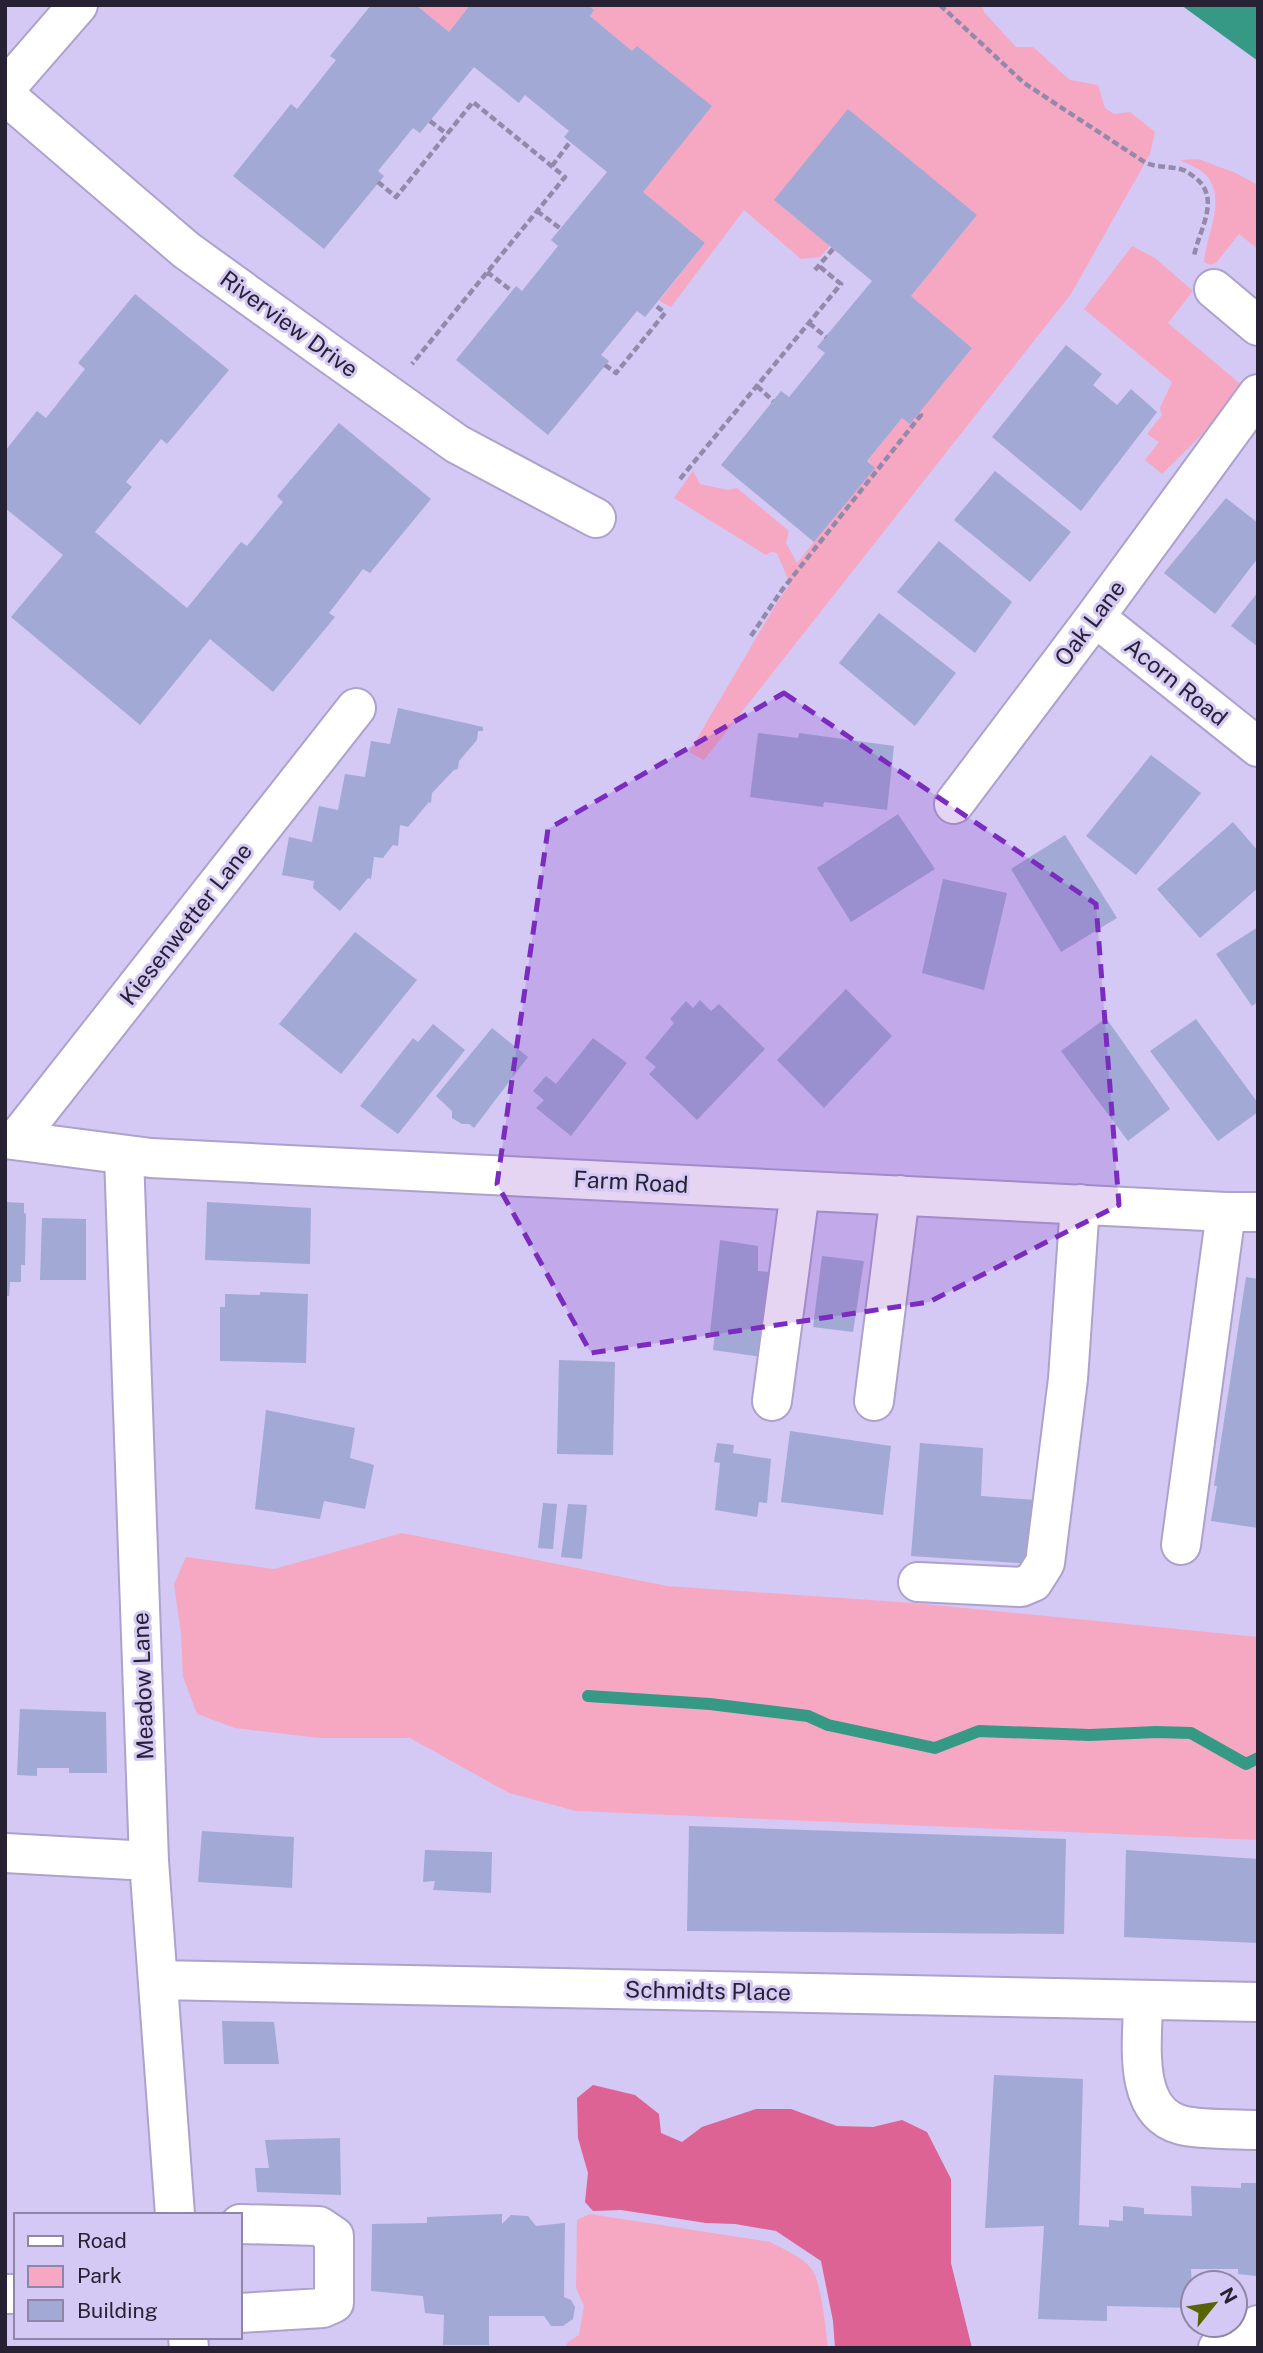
<svg xmlns="http://www.w3.org/2000/svg" width="1263" height="2353" font-family="'Public Sans',sans-serif">
<style>
.green{fill:#f6a8c3}
.forest{fill:#dd6394}
.water{fill:#369985}
.lines{fill:none;stroke-linecap:round;stroke-linejoin:round}
.stream{stroke:#369985;stroke-width:12}
.building{fill:#a2a9d4}
.minor-casing{stroke:#ada2cc;stroke-width:42}
.path{stroke:#9389ab;stroke-width:4.5;stroke-dasharray:7 3.5;stroke-linecap:butt}
.minor{stroke:#fff;stroke-width:38}
.marked{fill:#7b2cbf;fill-opacity:0.2;stroke:#7b2cbf;stroke-width:5;stroke-dasharray:14 9;stroke-linejoin:round}
.labels{text-anchor:middle;stroke-width:6;stroke-linejoin:round;paint-order:stroke}
.street-label{font-size:23px;fill:#272233;stroke:#d4c8f4}
</style>
<rect width="100%" height="100%" fill="#d4c8f4"/>
<path class="green" d="M416 5H470L449 32Z
M589 5H982L984 12 1016 47H1033L1070 80 1098 85 1105 108 1114 114 1130 112 1155 132 1150 154 1071 294 704 760 689 752 778 601 790 584 777 553 771 552 766 555 674 498 693 471 700 484 728 490 737 488 789 531 786 543 797 563 874 468 868 460 902 418 910 423 972 348 911 296 977 215 774 200 830 246 820 257 801 259 744 210 671 307 659 301 705 243 643 192 711 106 637 46 632 51 590 16 594 10Z
M1198 159 1236 173 1258 185V249L1239 234 1216 263 1210 265 1204 262C1206 235 1228 198 1205 174 1198 168 1188 164 1180 160Z
M1132 246 1155 258 1193 291 1168 323 1244 387 1218 419 1162 474 1145 460 1159 442 1147 434 1162 415 1160 408 1172 382 1084 309Z
M402 1533 667 1586 914 1603 1258 1637V1840L576 1811 509 1793 410 1738H319L235 1728 197 1714 183 1677 181 1634 174 1584 186 1557 274 1569Z
M590 2214 770 2242C784 2249 800 2256 811 2268 821 2279 826 2331 828 2348H565L568 2342 579 2335 584 2306 576 2288 577 2220Z"/>
<path class="forest" d="M593 2085 635 2095 659 2114 661 2133 682 2142 702 2127 756 2109H791L837 2126 873 2127 902 2120 927 2132 951 2179V2263L972 2348H835L833 2321 821 2261 776 2231 735 2224 706 2223 621 2210 593 2211 585 2202 588 2173 578 2138 577 2098Z"/>
<path class="water" d="M1181 5H1258V61Z"/>
<g class="lines">
<path class="stream" d="M588 1696 710 1704 808 1716 828 1725 935 1748 979 1731 1090 1735 1156 1732 1191 1733 1246 1764 1258 1758"/>
</g>
<path class="building" d="M371 5H416L449 32 470 5H589L594 10 590 16 632 51 637 46 712 106 643 192 705 243 645 317 637 311 601 355 609 361 548 435 456 360 516 286 522 291 558 246 551 240 607 172 564 137 569 131 525 95 519 103 474 67 420 133 413 128 378 171 384 176 324 249 233 176 291 104 297 109 336 60 330 56Z
M848 109 977 215 911 296 972 348 910 424 902 418 867 461 875 468 814 542 721 465 781 391 789 397 825 353 817 347 872 281 774 200Z
M135 294 229 370 167 444 161 439 126 482 132 487 95 532 187 608 241 542 247 546 283 502 277 496 339 423 431 499 370 573 363 569 329 613 335 617 273 692 210 639 140 725 11 617 63 555 5 508V451L37 411 46 418 85 369 78 363Z
M1066 345 1102 374 1093 385 1117 405 1131 389 1157 412 1081 511 992 437Z
M995 471 1071 532 1030 582 954 520Z
M1226 498 1258 523V558L1215 614 1164 573Z
M939 541 1012 602 975 653 897 592Z
M1258 592V647L1231 626Z
M879 613 956 673 915 726 839 663Z
M398 708 483 727V731H478L477 740 459 761 458 769 454 770 432 793 431 803 429 802 408 827 400 825 398 846 393 845 383 858 374 857 371 879 368 878 340 911 313 888 314 881 282 875 289 837 312 842 319 806 338 810 345 774 365 777 371 741 390 744Z
M758 733 798 738 799 733 894 746 887 810 824 802 823 807 750 797Z
M1151 755 1201 793 1136 875 1086 836Z
M898 814 935 869 851 922 817 868Z
M1233 822 1258 851V888L1200 938 1157 889Z
M1065 835 1117 918 1061 952 1011 869Z
M943 879 1007 893 984 990 922 973Z
M1258 927V1002L1252 1006 1216 954Z
M355 932 417 980 341 1074 279 1024Z
M846 989 892 1036 824 1108 777 1060Z
M700 1000 711 1011 719 1004 765 1049 697 1120 649 1074 656 1067 645 1058 674 1023 670 1019 686 1001 693 1008Z
M1106 1018 1170 1109 1128 1141 1061 1051Z
M1196 1019 1258 1103V1112L1218 1141 1150 1051Z
M433 1024 465 1050 398 1134 360 1106 413 1038 418 1042Z
M492 1028 528 1057 474 1128 469 1124H462L452 1118V1111L436 1096Z
M593 1038 627 1063 571 1136 536 1108 544 1100 533 1091 546 1076 556 1084Z
M5 1202 24 1203V1213L26 1214 25 1265H21V1282H10L9 1296H5Z
M207 1202 311 1208 310 1264 205 1260Z
M42 1218 86 1219V1280H40Z
M720 1240 758 1246V1271L780 1273 769 1358 713 1350 715 1333H710Z
M822 1256 864 1261 853 1332 813 1327Z
M1246 1277 1258 1279V1528L1211 1521 1217 1486H1214Z
M260 1292 308 1294 306 1363 220 1361V1307H225V1294L260 1295Z
M559 1360 615 1362 613 1455 557 1454Z
M266 1410 355 1428 350 1458 374 1465 365 1509 324 1501 320 1519 255 1509Z
M790 1431 891 1446 883 1515 781 1502Z
M717 1443 734 1445 733 1453 771 1459 767 1503 759 1502 757 1517 715 1510 720 1463 714 1462Z
M920 1443 983 1448 981 1496 1036 1500 1033 1564 911 1556Z
M543 1503 557 1504 553 1549 538 1548Z
M568 1504 587 1505 582 1559 561 1557Z
M20 1709 106 1712 107 1773H69V1768H37V1776L17 1775Z
M689 1826 1066 1839 1064 1934 687 1931Z
M202 1831 294 1837 292 1888 198 1882Z
M425 1850 492 1852 491 1893 433 1890 435 1881 423 1882Z
M1126 1850 1258 1859V1943L1124 1937Z
M222 2021 274 2022 279 2064H224Z
M994 2075 1083 2079 1079 2225 1109 2227V2220L1123 2221V2206L1144 2208V2214L1192 2216 1191 2186 1241 2188V2183H1258L1256 2276 1238 2274V2269H1191L1193 2308 1107 2306V2321L1038 2319 1044 2226 985 2228Z
M340 2138 341 2195 257 2192 255 2168H269L265 2140Z
M502 2214V2224L511 2215 528 2216 536 2226 565 2223 564 2297 571 2300 575 2307 573 2319 563 2326H551L544 2316H489V2345H443L444 2315 425 2313 423 2296 371 2291 372 2224 427 2223V2217Z"/>
<g class="lines">
<g class="minor-casing">
<path id="minor" d="M5 89 78 5
M5 95 186 250 326 351 457 444 596 518
M1214 289 1258 326
M1095 617 1258 747
M954 804 1095 617 1258 394
M5 1139 151 1158 1226 1212H1258
M16 1140 356 708
M124 1156 149 1861 175 2215
M772 1401 800 1191
M874 1401 900 1195
M1181 1545 1226 1212
M918 1582 1021 1587 1033 1582 1045 1563 1068 1379 1080 1204
M5 1853 149 1861
M158 1980 1258 2002
M1143 2000C1143 2040 1131 2111 1181 2125 1199 2130 1237 2129 1258 2130
M240 2224 319 2226 334 2236V2303L323 2308 240 2313
M5 2294H16
M188 2337 189 2348
M1218 2348 1258 2325"/>
</g>
<path class="path" d="M940 5 1024 83 1146 163C1159 168 1172 166 1183 170 1187 171 1190 174 1193 176 1223 197 1199 229 1194 256
M430 121 447 134
M552 166 570 142
M378 182 396 197 473 102 565 177 412 364
M537 211 561 229
M815 270 833 249
M487 272 512 291
M809 323 826 337
M605 365 616 373 665 313 655 305
M757 386 773 401
M680 479 841 284 819 266
M751 636 782 590 921 415 919 413"/>
<use href="#minor" class="minor"/>
</g>
<path class="marked" d="M784 693 1096 904 1119 1205 929 1302 591 1353 497 1184 548 829Z"/>
<g class="labels">
<g class="street-label">
<text transform="translate(289 324) rotate(36)" y="8">Riverview Drive</text>
<text transform="translate(1090 623) rotate(-53)" y="8">Oak Lane</text>
<text transform="translate(1176 682) rotate(39)" y="8">Acorn Road</text>
<text transform="translate(186 924) rotate(-52)" y="8">Kiesenwetter Lane</text>
<text transform="translate(631 1182) rotate(3)" y="8">Farm Road</text>
<text transform="translate(143 1686) rotate(-92)" y="8">Meadow Lane</text>
<text transform="translate(708 1991) rotate(1)" y="8">Schmidts Place</text>
</g>
</g>
<rect width="1263" height="2353" fill="none" stroke="#272233" stroke-width="14"/>
<rect x="14" y="2213" width="228" height="126" fill="#d4c8f4" stroke="#8f86a7" stroke-width="2"/>
<rect x="28" y="2236" width="35" height="10" fill="#ffffff" stroke="#8f86a7" stroke-width="2"/>
<text x="77" y="2248" font-size="21" fill="#272233">Road</text>
<rect x="28" y="2266" width="35" height="21" fill="#f6a8c3" stroke="#8f86a7" stroke-width="2"/>
<text x="77" y="2283" font-size="21" fill="#272233">Park</text>
<rect x="28" y="2300" width="35" height="21" fill="#a2a9d4" stroke="#8f86a7" stroke-width="2"/>
<text x="77" y="2318" font-size="21" fill="#272233">Building</text>
<g transform="translate(1214 2304) rotate(60)"><circle r="33" fill="#d4c8f4" stroke="#8f86a7" stroke-width="2"/>
<path d="M0-5L12 26L0 18L-12 26Z" fill="#586304"/>
<text y="-10" font-size="19" font-weight="bold" text-anchor="middle" fill="#272233">N</text>
</g>
</svg>
